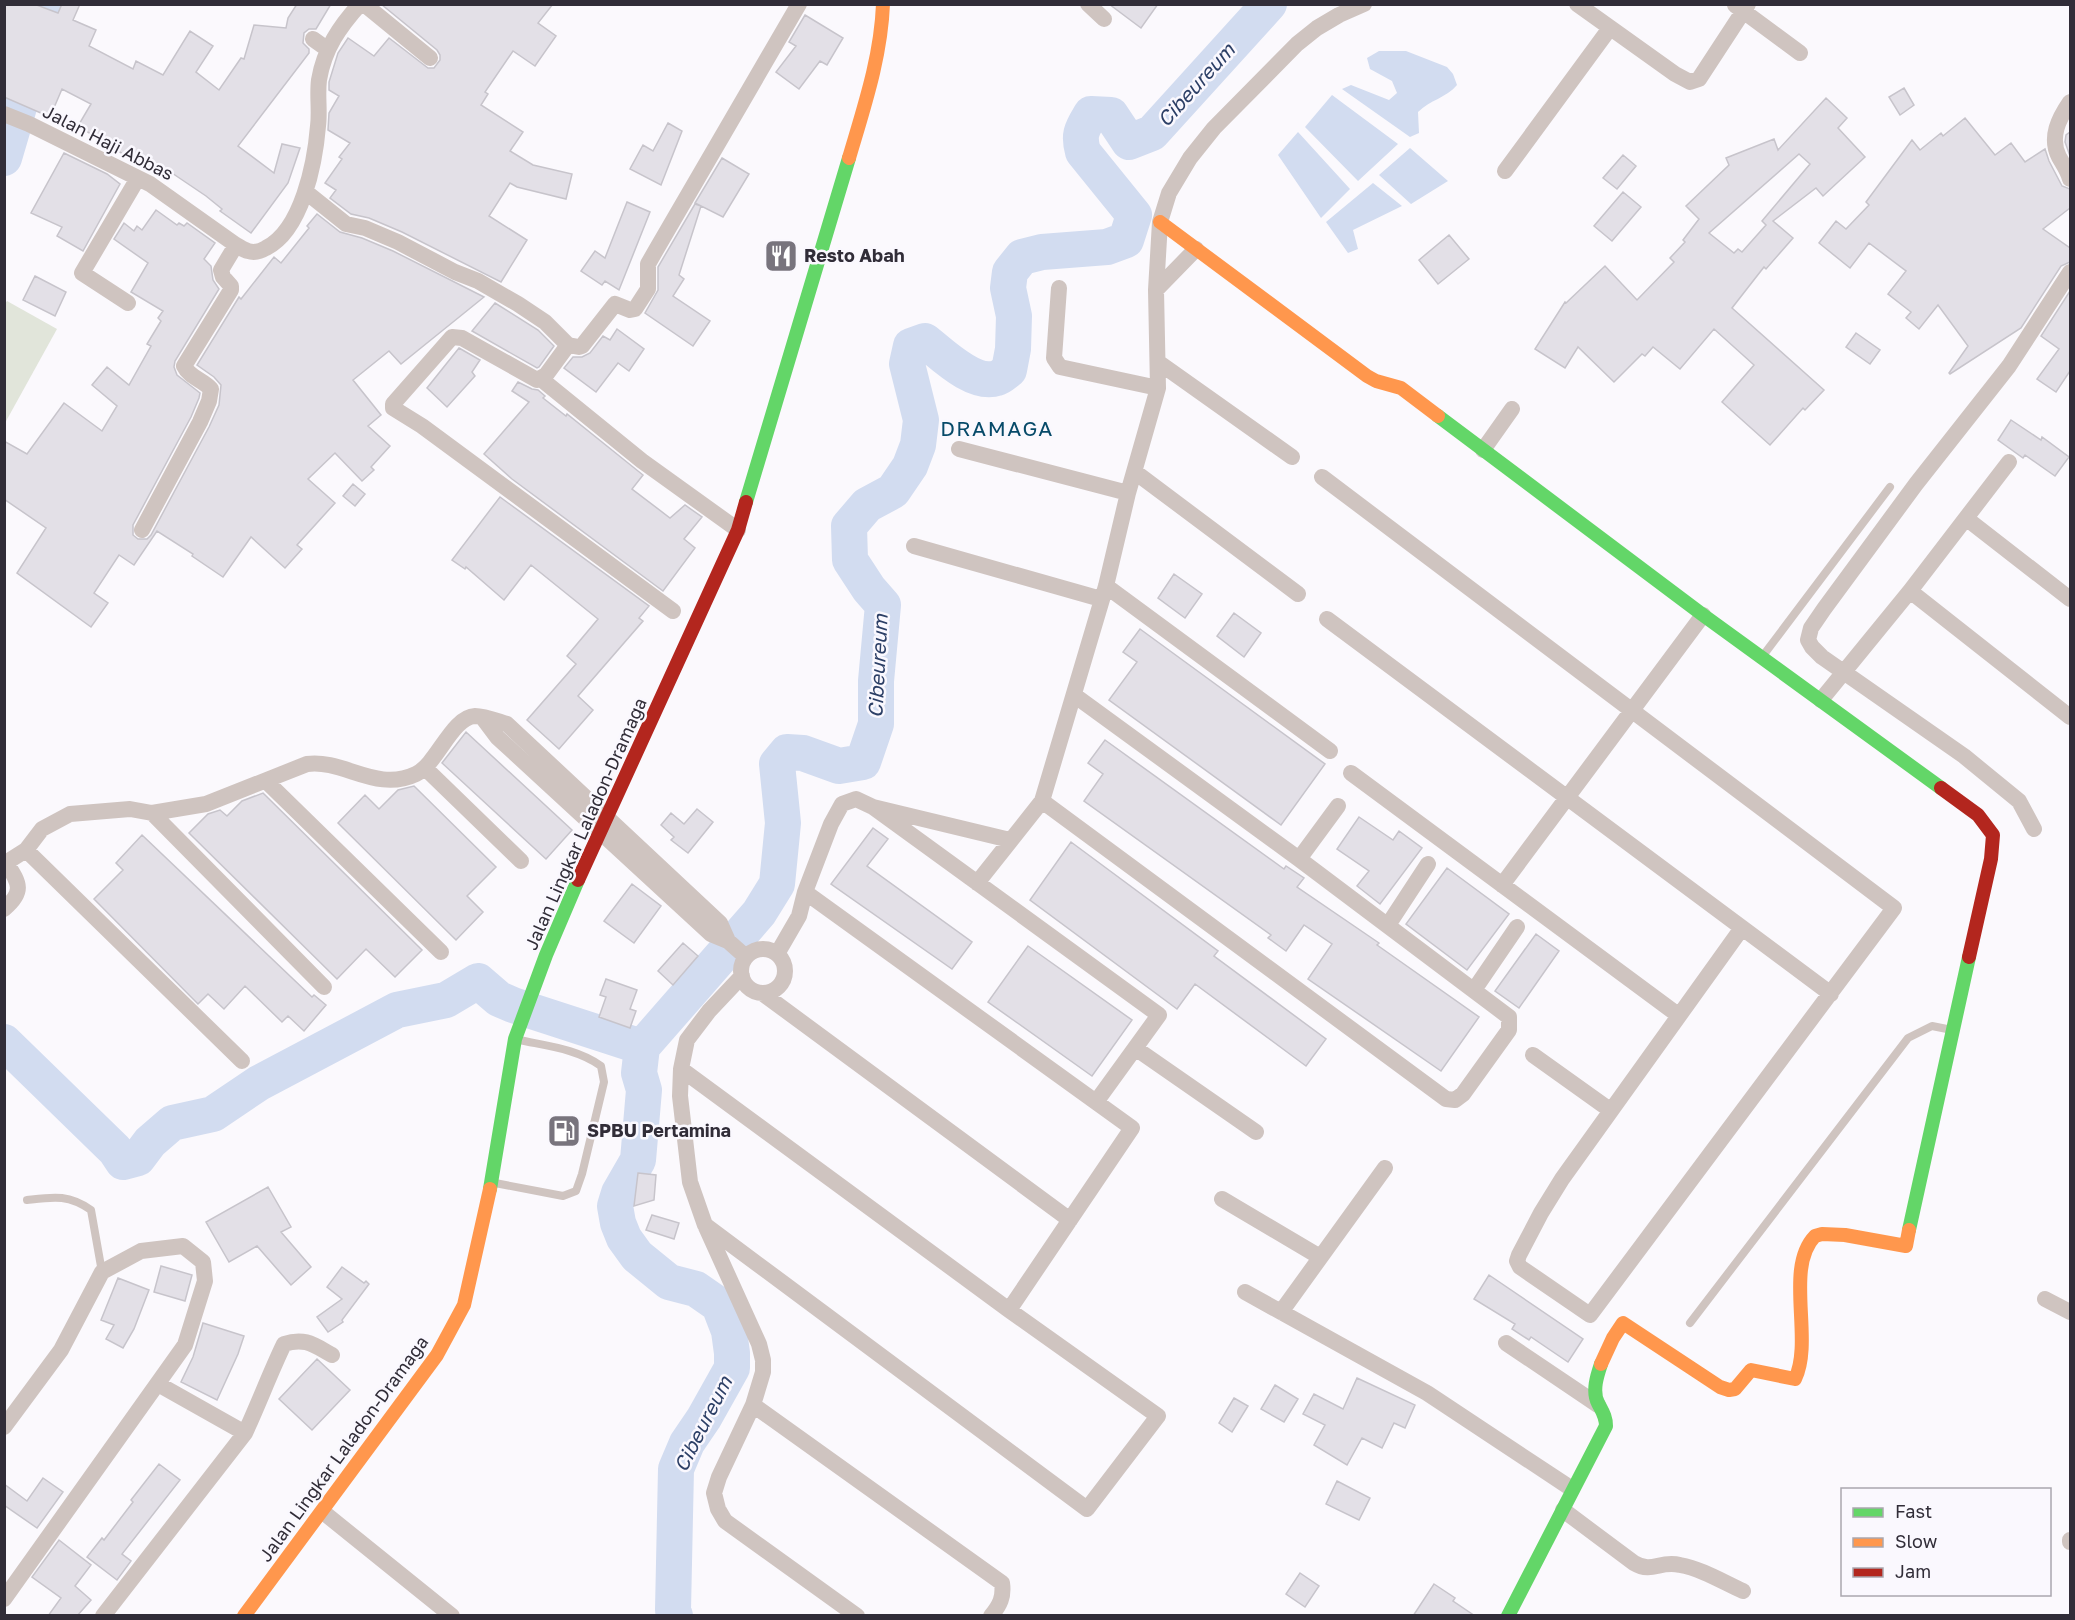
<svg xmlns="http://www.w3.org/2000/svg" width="2075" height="1620" font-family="'Golos Text',sans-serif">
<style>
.green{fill:#e1e5da}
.water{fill:#d2dcf0}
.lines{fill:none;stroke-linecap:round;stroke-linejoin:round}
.river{stroke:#d2dcf0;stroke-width:36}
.building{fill:#e3e0e7;stroke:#c7c4cb;stroke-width:1.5;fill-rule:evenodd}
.lane{stroke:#cfc4c0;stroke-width:8}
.street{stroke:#cfc4c0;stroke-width:16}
.fast{stroke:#63d668;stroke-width:14}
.slow{stroke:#ff974d;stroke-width:14}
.jam{stroke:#b3261e;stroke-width:14}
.labels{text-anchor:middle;stroke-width:5;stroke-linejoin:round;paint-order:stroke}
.street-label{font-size:18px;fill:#312d38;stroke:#faf8fe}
.poi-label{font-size:18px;font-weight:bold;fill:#312d38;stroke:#faf8fe;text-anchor:start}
.water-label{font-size:20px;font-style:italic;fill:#2c3f66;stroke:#faf8fe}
.quarter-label{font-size:21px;letter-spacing:1.5px;fill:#074a69;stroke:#faf8fe}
</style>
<rect width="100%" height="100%" fill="#fbf9fd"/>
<path class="green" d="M7 301 57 329 5 423 4 305Z"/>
<path class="water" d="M1379 51H1406L1447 67 1453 74 1457 85C1446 98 1430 100 1418 112L1419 133 1410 137 1342 89 1351 85 1389 100 1397 93 1392 81 1370 69 1367 58Z
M1332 95 1398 144 1358 181 1305 127Z
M1298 132 1350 189 1321 218 1278 155Z
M1410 148 1448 181 1411 204 1379 175Z
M1373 183 1402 206 1353 230 1358 249 1348 253 1326 222Z"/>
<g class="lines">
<path class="river" d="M4 158 19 107 59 4
M4 1042 115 1150 123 1162 138 1158 150 1142 172 1123 213 1114 259 1083 397 1010 446 1000 478 981 499 999 513 1005 642 1047
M675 1616 673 1610 676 1469 687 1443 704 1418 732 1368V1353L729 1331 719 1305 696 1289 669 1282 637 1256 624 1238 618 1223 615 1206 619 1193 638 1160 644 1090 639 1073 642 1047 759 913 777 884 783 823 777 764 787 752 803 753 839 766 863 762 876 724V681L883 605 869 589 850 560 849 526 867 505 893 491 910 466 918 445 921 420 907 364 911 346 925 341C942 354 973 386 997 378 1001 377 1006 372 1009 370L1013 349 1014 316 1008 288 1010 272 1022 257 1042 252 1107 247 1126 240 1134 215 1083 152C1078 134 1082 129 1091 114L1111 115 1129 142 1152 133 1269 4"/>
</g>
<path class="building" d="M4 4H34L58 13 62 4H80L73 20 96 30 89 46 133 69 136 61 163 75 190 31 213 46 196 72 219 90 241 58 244 59 254 25 286 28 288 18 297 4H331L316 29H309L304 33 303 43 309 49V53L238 146 274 173 282 144 300 148 288 183 251 233 220 211 222 209 206 196 163 167 158 176 78 126 91 104 62 89 50 117 4 97Z
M381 4H553L538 23 556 36 535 66 513 51 485 92 488 94 481 105 523 132 510 151 533 165 572 174 566 199 517 187 510 183 489 216 527 240 501 282 402 232 369 218 351 214 330 198 336 190 325 183 342 159 339 157 350 143 328 130 329 113 339 96 329 90V82L338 53 348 38 374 56 389 38 428 68H434L440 60V55L437 50Z
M1109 4H1158L1141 28Z
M805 15 843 38 827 65 820 61 799 89 776 72 796 46 789 42Z
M1904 88 1914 105 1900 115 1889 97Z
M1826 98 1847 118 1838 128 1865 157 1823 196 1816 188 1773 221 1793 238 1766 269 1764 267 1732 308 1824 390 1805 410 1803 408 1770 445 1722 402 1754 365 1714 329 1680 369 1653 347 1645 356 1642 354 1614 382 1578 347 1565 368 1535 349 1565 302 1566 303 1605 266 1637 300 1674 262 1670 258 1685 242 1683 240 1699 219 1686 206 1729 165 1726 158 1774 139 1778 150ZM1799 154 1810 164 1762 221 1766 225 1742 252 1738 249 1734 253 1709 233Z
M1965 118 1995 155 2011 143 2025 162 2045 149 2049 161 2062 186 2070 189V208L2043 229 2070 248V262L2061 266 2021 328 1950 374 1949 373 1968 346 1938 305 1919 329 1906 318 1911 312 1888 294 1906 271 1869 243 1850 268 1819 243 1836 221 1846 229 1869 205 1866 202 1912 140 1920 150 1941 133 1943 136Z
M668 123 682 131 661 185 630 169 643 145 653 151Z
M2070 132V156L2065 142 2066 135Z
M64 153 107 174 120 184 83 251 57 236 62 227 31 213Z
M1623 155 1636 166 1617 189 1603 178Z
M722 158 749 174 723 217 695 203Z
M1623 192 1641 207 1612 241 1594 226Z
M627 202 650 212 619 290 605 281 602 285 581 271 595 251 605 258Z
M695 204 701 206 679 275 684 279 673 296 710 321 693 346 645 313 658 290V267Z
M156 210 177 225 179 223 184 226 187 223 215 243 204 259 211 266 213 280 219 289 175 361 174 367 177 375 200 393 199 398 191 417 133 525V535L138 539H147L151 535 209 427 219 405 221 385 214 377 197 365 239 297 241 299 274 257 281 263 309 228 307 226 317 214 340 232 362 238 393 251 484 297 401 364 389 351 353 380 381 415 368 426 390 446 371 467 374 470 362 481 335 453 308 479 335 503 297 545 302 549 285 568 251 537 223 577 192 556 193 554 157 531 134 565 119 555 94 593 108 603 91 627 17 573 46 528 4 499V441L27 454 64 403 102 431 117 406 92 385 107 367 129 385 151 346 147 344 161 321 158 318 163 311 131 292 148 263 114 239 124 223 134 231 137 226 142 230Z
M1449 235 1469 259 1438 284 1419 260Z
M35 276 66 292 55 316 23 300Z
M2070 291V371L2056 392 2037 379 2059 349 2041 336Z
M495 303 538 330 554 346 539 367 537 368 472 331Z
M617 329 644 349 629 371 618 363 596 392 564 368 573 357H582L590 353 603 336 610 340Z
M1856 333 1880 350 1870 364 1846 347Z
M459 348 480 360 472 372 475 376 447 407 427 388Z
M518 382 532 389 538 390 545 396 543 398 566 416 567 414 643 475 632 489 670 518 685 505 702 517 684 539 695 548 663 591 512 479 484 454 529 402 512 391Z
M2011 420 2041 440 2042 437 2069 457 2055 476 2025 455 2023 458 1998 440Z
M353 484 365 494 355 506 343 496Z
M500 497 649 606 639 618 643 621 578 696 593 710 559 749 527 720 576 664 567 656 598 619 531 565 504 600 466 567 465 569 452 560Z
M1174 574 1202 594 1185 618 1158 598Z
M1234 613 1261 633 1244 657 1217 636Z
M1140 629 1325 764 1281 825 1109 700 1137 662 1123 652Z
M466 732 572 830 546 859 442 763Z
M1105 740 1284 869 1286 866 1304 878 1297 887 1379 943 1377 945 1479 1017 1441 1071 1308 979 1332 944 1304 925 1286 951 1268 938 1271 935 1084 801 1103 774 1088 763Z
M414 786 496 867 467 896 483 912 456 940 338 823 365 795 379 809 398 790Z
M263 793 422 950 395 977 366 949 337 979 189 833 208 814 220 810 227 816 242 801Z
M697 809 713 822 688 853 671 840 674 837 661 825 671 813 684 824Z
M1359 817 1393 840 1399 831 1422 848 1380 904 1357 886 1369 871 1337 849Z
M873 828 888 839 867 866 972 942 952 969 831 884Z
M142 835 312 997 314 995 326 1005 304 1031 288 1016 282 1022 245 986 224 1009 208 994 198 1004 94 899 123 870 116 863Z
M1071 842 1218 951 1214 956 1326 1039 1306 1066 1195 984 1177 1009 1030 900Z
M1447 868 1509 914 1467 970 1406 924Z
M632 884 661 906 634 943 604 921Z
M1536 934 1559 951 1519 1008 1495 991Z
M683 943 698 956 673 985 658 971Z
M1028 946 1132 1020 1092 1076 988 1002Z
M606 979 637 990 630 1009 636 1011 630 1028 599 1017 606 997 600 995Z
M638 1173 656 1175 654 1200 634 1206Z
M268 1187 291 1227 281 1232 311 1267 291 1285 257 1246 229 1262 206 1222Z
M652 1215 679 1223 674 1239 646 1230Z
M161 1266 192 1275 185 1301 154 1292Z
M342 1267 364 1283 366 1281 369 1284 342 1320 343 1322 328 1332 317 1317 342 1299 327 1287Z
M1489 1275 1583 1339 1568 1362 1531 1337 1529 1340 1512 1329 1515 1324 1474 1299Z
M118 1278 149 1290 134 1329 123 1348 106 1339 114 1325 101 1320Z
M203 1323 244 1336 238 1354 217 1400 181 1382 193 1357Z
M317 1359 350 1390 312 1430 279 1399Z
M1357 1378 1415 1405 1405 1428 1394 1423 1382 1448 1362 1438 1347 1465 1314 1445 1325 1425 1303 1414 1314 1394 1343 1409Z
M1275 1385 1298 1399 1284 1422 1261 1409Z
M1234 1398 1248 1406 1232 1432 1219 1423Z
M159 1464 180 1480 122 1554 131 1561 117 1580 87 1557 102 1538 104 1540 133 1502 131 1500Z
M43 1478 63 1492 37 1528 4 1505V1484L27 1501Z
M1337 1481 1370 1498 1359 1520 1326 1504Z
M59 1540 91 1565 75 1586 91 1600 77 1616H48L61 1598 32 1577Z
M1300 1573 1319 1586 1305 1607 1286 1594Z
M1434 1584 1455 1598 1453 1601 1475 1616H1413Z"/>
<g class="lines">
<path class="lane" d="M1762 657 1890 487
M495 1183 563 1196 576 1191 582 1174 604 1082 601 1066C578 1049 547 1046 519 1040
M27 1200C53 1197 68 1194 91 1210L102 1272
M1690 1323 1908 1038 1932 1026 1952 1030"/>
<path class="street" d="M364 4 430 58
M1088 4 1104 19
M1577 4 1675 74 1690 82 1699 79 1748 4
M1735 5 1800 53
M313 39 327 49
M2070 102C2059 118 2049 137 2059 157 2063 164 2068 171 2070 179
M4 114 29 124 150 184 236 245C240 247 244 250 248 251 254 253 261 251 266 248 302 230 315 163 318 126 320 111 317 95 319 80 324 49 340 26 360 4
M1505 171 1610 28
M306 192 346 224 365 228 398 242 455 272 478 281 518 304 545 322 568 345
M1059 288 1054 358 1060 367 1158 388
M1156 290 1196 249
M128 303 82 273 138 178
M1158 362 1292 457
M541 379 642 461 738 530
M959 449 1128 493
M1483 450 1512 409
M1135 472 1298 594
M1322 477 1894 908 1590 1315 1520 1267 1517 1261 1519 1255 1541 1213 1562 1179 1742 928
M1967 519 2070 599
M142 530 200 422 209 401 211 389C203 380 189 377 184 366L231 290V286L223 277 221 270 236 245
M914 546 1101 599
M1106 586 1330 751
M1910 591 2070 717
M673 611 422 426 393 408V404L452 337 462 338 537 380 546 375 568 345 579 347 582 346 615 304 630 310 635 309 648 289V264L656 250 799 4
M1327 619 1831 994
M1821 700 1910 591 2009 462
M482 717 497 737 711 934 728 941 746 957
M425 768 521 861
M1351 773 1678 1015
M266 781 441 952
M1042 801 1446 1099 1455 1100 1463 1094 1509 1030V1017L1299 859 1074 695
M873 807 1159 1015 1096 1102
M152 813 324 987
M2034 829 2019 801 1964 756 1822 657 1812 647 1808 640 1811 628 1824 609 1916 484 2009 366 2070 272
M26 850 242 1061
M1299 859 1338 806
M4 864 26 850 42 829 70 814 130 809 152 813 206 804 307 764C344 759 376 793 416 774 437 764 452 717 475 716 485 716 497 721 507 724L720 923 728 941
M977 883 1042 801 1106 586 1128 493 1158 388 1156 290 1160 222 1169 193 1190 158 1214 128 1297 44 1317 28 1339 15 1364 4
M1502 885 1703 615
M805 892 1132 1128 1009 1310
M4 909C24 892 20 884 7 864
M1388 925 1428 864
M741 971a22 22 0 1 1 44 0a22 22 0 1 1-44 0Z
M777 954 799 916 805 892 831 824 842 804 856 799 873 807 1010 840
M742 976 709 1011 687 1040 681 1069 680 1096 690 1182 705 1225 759 1344 763 1360V1372L753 1405 719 1477 714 1493 718 1509 725 1521 857 1616
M1474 990 1517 927
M762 993 1070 1220
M1135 1048 1256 1132
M1533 1055 1610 1110
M681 1069 1009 1310 1158 1416 1087 1509 705 1225
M1222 1199 1320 1257
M1245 1292 1427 1393 1572 1489
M2045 1299 2070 1312
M1281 1312 1385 1168
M1506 1343 1598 1405
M158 1384 245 1433
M753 1405 1002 1583C1004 1597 1000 1605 991 1616
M4 1427 61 1350 102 1272 141 1251 183 1246 203 1262 205 1281 185 1345 4 1599
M1563 1510 1634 1563C1653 1574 1659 1560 1680 1565 1702 1569 1723 1582 1743 1591
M323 1512 452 1616
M2070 1542V1540
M103 1616 245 1433C259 1403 270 1373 284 1344 305 1337 314 1345 332 1355"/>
<path class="fast" d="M1438 416 1703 615 1941 788
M746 502 849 158
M490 1189 515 1039 546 955 578 880
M1909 1230 1969 957
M1508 1616 1606 1426C1606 1416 1602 1411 1598 1403 1592 1391 1597 1376 1601 1364"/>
<path class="slow" d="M849 158C864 107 881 57 883 4
M1160 222 1367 376 1376 381 1401 388 1438 416
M1601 1364 1613 1338 1623 1323 1720 1387 1729 1390 1735 1389 1751 1370 1795 1379C1814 1340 1784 1268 1815 1236L1822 1234 1845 1235 1906 1246 1909 1230
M244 1616 437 1355 464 1305 490 1189"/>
<path class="jam" d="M1941 788 1978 815 1993 835 1991 859 1969 957
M578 880 738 530 746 502"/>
</g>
<defs>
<g id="restaurant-square" transform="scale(1.725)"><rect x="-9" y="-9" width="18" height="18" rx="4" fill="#78747d" stroke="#faf8fe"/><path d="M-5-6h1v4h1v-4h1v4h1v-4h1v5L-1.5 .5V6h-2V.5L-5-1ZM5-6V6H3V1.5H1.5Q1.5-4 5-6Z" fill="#fff"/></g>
<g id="fuel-square" transform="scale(1.725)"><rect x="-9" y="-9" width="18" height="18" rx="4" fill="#78747d" stroke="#faf8fe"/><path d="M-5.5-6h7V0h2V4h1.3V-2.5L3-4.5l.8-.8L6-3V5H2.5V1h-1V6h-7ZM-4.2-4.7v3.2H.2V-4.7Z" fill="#fff"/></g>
</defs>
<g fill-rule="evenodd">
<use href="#restaurant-square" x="781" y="256"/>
<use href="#fuel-square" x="564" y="1131"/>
</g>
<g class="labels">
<g class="street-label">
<text transform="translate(108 143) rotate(27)" y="6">Jalan Haji Abbas</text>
<text transform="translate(586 824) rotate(-66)" y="6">Jalan Lingkar Laladon-Dramaga</text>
<text transform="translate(344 1449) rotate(-54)" y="6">Jalan Lingkar Laladon-Dramaga</text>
</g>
<g class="poi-label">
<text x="804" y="262">Resto Abah</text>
<text x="587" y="1137">SPBU Pertamina</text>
</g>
<g class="water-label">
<text transform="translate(1196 85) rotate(-48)" y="7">Cibeureum</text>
<text transform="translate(878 666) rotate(-87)" y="7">Cibeureum</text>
<text transform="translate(703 1424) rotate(-63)" y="7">Cibeureum</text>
</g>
<g class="quarter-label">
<text x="997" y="436">DRAMAGA</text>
</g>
</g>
<rect width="2075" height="1620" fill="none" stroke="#312d38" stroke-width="12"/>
<rect x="1841" y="1488" width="210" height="108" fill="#faf8fe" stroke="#aaa7af" stroke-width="1.5"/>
<rect x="1853" y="1508" width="30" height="9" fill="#63d668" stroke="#aaa7af" stroke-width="1.5"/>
<text x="1895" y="1518" font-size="18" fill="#312d38">Fast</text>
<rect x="1853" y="1538" width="30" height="9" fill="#ff974d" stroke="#aaa7af" stroke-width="1.5"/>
<text x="1895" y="1548" font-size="18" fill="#312d38">Slow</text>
<rect x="1853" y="1568" width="30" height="9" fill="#b3261e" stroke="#aaa7af" stroke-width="1.5"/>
<text x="1895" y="1578" font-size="18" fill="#312d38">Jam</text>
</svg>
